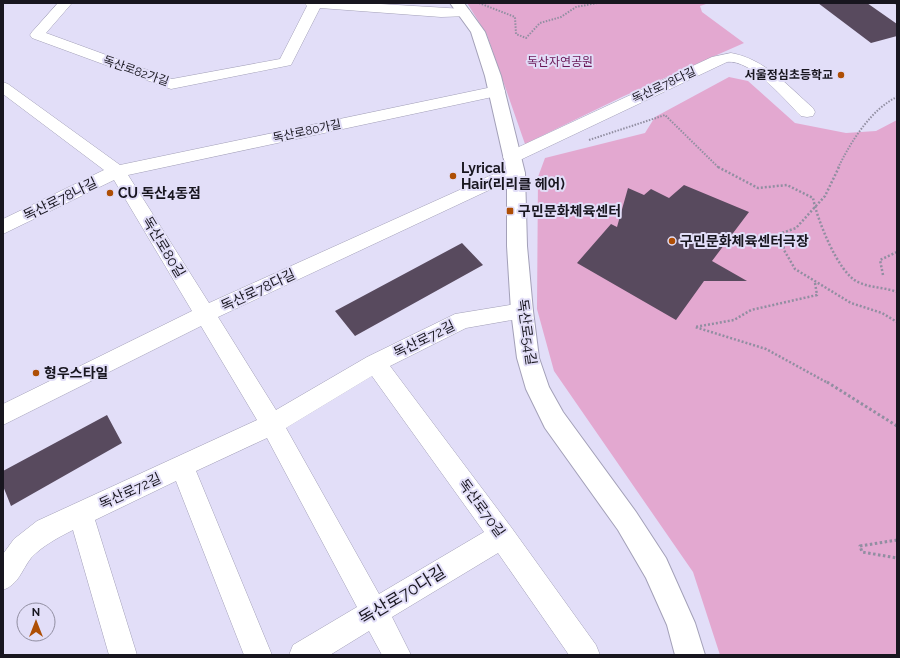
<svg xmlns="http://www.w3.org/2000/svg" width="900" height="658" font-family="Raleway,'Noto Sans KR',sans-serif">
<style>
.green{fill:#e3a8d0}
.building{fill:#584a5e}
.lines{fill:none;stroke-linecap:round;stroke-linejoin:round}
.minor-casing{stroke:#a3a0b8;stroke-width:1}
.tertiary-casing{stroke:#a3a0b8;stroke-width:2}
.path-far2{stroke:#918ea1;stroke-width:2;stroke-dasharray:1.5 1.5;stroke-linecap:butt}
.path-far1{stroke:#918ea1;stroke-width:2.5;stroke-dasharray:2 2;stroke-linecap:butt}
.path{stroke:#918ea1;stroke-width:3;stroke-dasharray:2.5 2.5;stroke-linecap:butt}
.minor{fill:#fff;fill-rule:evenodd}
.tertiary{fill:#fff;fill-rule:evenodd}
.poi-dot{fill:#ae4e05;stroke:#e2def8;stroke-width:1.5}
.labels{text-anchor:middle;stroke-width:4;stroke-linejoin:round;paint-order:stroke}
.far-park-label{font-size:12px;fill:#691757;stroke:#e2def8}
.far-street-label{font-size:12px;fill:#18161f;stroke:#e2def8}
.far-poi-label{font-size:12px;font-weight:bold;fill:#18161f;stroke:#e2def8;text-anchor:end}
.poi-label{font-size:14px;font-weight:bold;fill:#18161f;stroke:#e2def8;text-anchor:start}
.street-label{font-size:14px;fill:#18161f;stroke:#e2def8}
.near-street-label{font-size:17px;fill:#18161f;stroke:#e2def8}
</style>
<rect width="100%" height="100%" fill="#e2def8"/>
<path class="green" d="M467 3H709L700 6 702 12 744 43 624 96 525 144 487 35Z
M729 77 748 81 795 123 846 133 876 131 897 120V655H720L693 572 554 371 537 309 538 177 545 158 645 133 655 117Z"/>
<path class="building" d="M818 3H867L897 24V36L871 43Z
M684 185 749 212 712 261 747 281H704L676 320 577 263 611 224 617 227 628 188 644 195 651 189 669 198Z
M462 243 483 265 355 336 335 311Z
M107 415 122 443 11 506 3 486V471Z"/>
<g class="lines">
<g class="minor-casing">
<path id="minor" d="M58 3H72L46 33 172 79 280 59 307 6 304 3H364L464 9 469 10 471 13 469 16 441 17 320 8 291 65 171 89 32 38 30 35 32 32Z
M731 53C765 59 788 86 813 108L815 112 813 116 807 117 801 116C785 100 751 59 727 62L518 161 512 163 506 161 503 157 506 153 712 57Z
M3 82 8 84 120 165 497 86 503 88 505 91 503 94 497 96 128 175 209 303 475 183C488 177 508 165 522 169L525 173 522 177 487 191 218 317 276 410 367 357 455 314 522 303 529 305 532 311 529 317 466 328 390 366 511 527 596 645 600 655H569L498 553 392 617 411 655H382L369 631 330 655H289L293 645 357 607 267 438 196 471 272 655H244L176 481 95 520 137 655H109L73 530C59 537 42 546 31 558 21 571 19 584 3 590V554L14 539 37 521 257 420 201 326 3 425V404L192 311 114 180 3 234V219L104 170 3 94ZM372 376 484 532 379 594 286 428Z"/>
</g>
<g class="tertiary-casing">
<path id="tertiary" d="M450 3H464L485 32 501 76 525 173 527 246 533 311 539 358 549 387 563 412 636 512 666 558 695 623 705 655H675L667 625 646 578 618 530 545 428 526 389 517 358 511 311 507 246V173L485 76 471 32Z"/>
</g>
<path class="path-far2" d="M479 3 515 17 516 34 526 38 540 23 561 17 576 7 597 3
M895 3 897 4
M589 140 665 115 719 168
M838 168C850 143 871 109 897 97"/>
<path class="path-far1" d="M718 167 758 188 787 185 813 198C817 219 838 273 858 282 870 288 884 287 897 292
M839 167 825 196 796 228 782 233 784 250 795 269 851 303 882 313 897 322
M883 275 880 260 897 252
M815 283 817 295 751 310 734 320 695 327 766 349 828 383"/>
<path class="path" d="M827 382 897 426
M897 540 860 546 862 552 897 558"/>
<use href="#minor" class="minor"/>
<use href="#tertiary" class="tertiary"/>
</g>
<g class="poi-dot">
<circle cx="841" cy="75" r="4"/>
<circle cx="453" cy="176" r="4"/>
<circle cx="110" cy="193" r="4"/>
<rect x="506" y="207" width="8" height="8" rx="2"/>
<circle cx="672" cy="241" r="4"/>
<circle cx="36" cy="373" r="4"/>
</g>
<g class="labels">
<g class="far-park-label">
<text x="560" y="66">독산자연공원</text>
</g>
<g class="far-street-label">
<text transform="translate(136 71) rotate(19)" y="4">독산로82가길</text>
<text transform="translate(664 85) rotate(-25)" y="4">독산로78다길</text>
<text transform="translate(307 131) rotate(-12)" y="4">독산로80가길</text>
</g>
<g class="far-poi-label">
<text x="833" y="79">서울정심초등학교</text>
</g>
<g class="poi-label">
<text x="461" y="173">Lyrical<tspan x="461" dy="16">Hair(리리클 헤어)</tspan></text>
<text x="118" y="198">CU 독산4동점</text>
<text x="518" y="216">구민문화체육센터</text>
<text x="680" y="246">구민문화체육센터극장</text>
<text x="44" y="378">형우스타일</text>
</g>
<g class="street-label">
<text transform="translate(60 199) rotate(-26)" y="5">독산로78나길</text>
<text transform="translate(164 247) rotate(59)" y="5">독산로80길</text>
<text transform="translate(258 290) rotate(-25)" y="5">독산로78다길</text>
<text transform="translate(527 332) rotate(82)" y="5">독산로54길</text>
<text transform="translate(424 339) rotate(-26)" y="5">독산로72길</text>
<text transform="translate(130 491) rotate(-25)" y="5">독산로72길</text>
<text transform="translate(482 508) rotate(54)" y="5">독산로70길</text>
</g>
<g class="near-street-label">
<text transform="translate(402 595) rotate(-31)" y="6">독산로70다길</text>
</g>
</g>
<rect width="900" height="658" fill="none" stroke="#18161f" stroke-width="8"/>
<g transform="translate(36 622)"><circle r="19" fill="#e2def8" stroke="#918ea1"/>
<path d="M0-3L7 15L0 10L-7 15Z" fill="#ae4e05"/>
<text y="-6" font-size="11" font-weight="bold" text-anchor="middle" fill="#18161f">N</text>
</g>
</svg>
